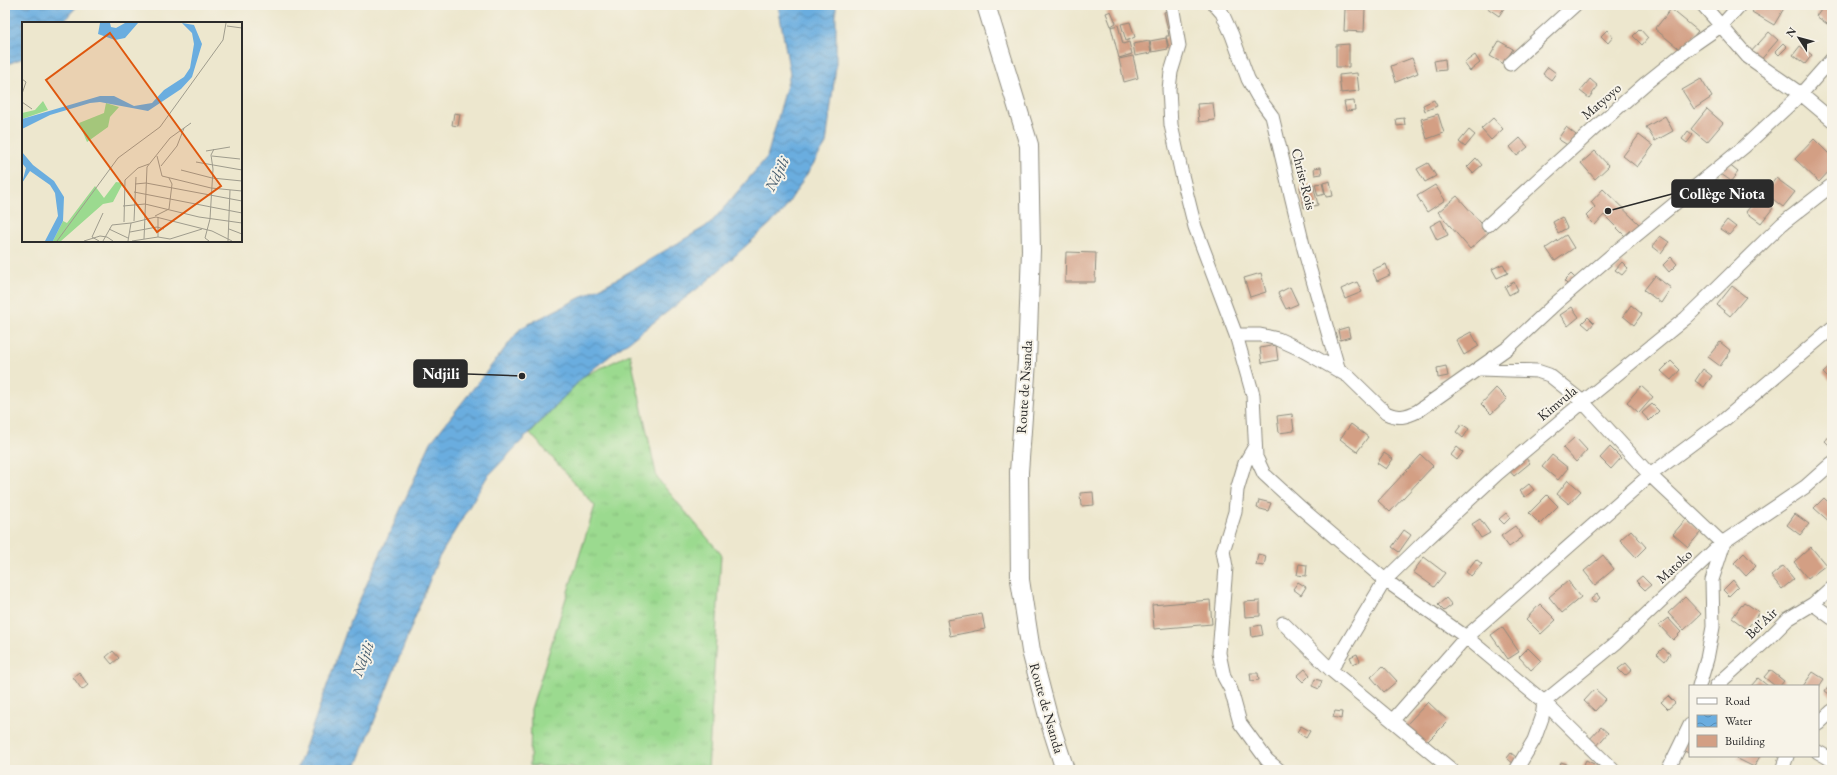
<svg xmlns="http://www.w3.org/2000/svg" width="1837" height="775" font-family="'EB Garamond',serif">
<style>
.grass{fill:url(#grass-tufts);stroke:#63825d}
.water{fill:url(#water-waves);stroke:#4a6c85}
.building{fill:#d39f84}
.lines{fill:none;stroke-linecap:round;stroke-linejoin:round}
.street-casing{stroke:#8c897c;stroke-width:15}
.secondary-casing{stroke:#8c897c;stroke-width:20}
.street{stroke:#fff;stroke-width:13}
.secondary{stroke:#fff;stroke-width:18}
.labels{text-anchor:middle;stroke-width:4;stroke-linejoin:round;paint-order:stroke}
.street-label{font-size:14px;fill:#2b2b2b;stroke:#f7f3e8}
.water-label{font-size:15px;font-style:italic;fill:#41586a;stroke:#f7f3e8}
.inset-road{fill:none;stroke:#9f9c8d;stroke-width:1}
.view{fill:#df570e;fill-opacity:0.15;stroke:#df570e;stroke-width:2}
.inset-edge{fill:none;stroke:#2b2b2b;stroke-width:2}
.leader{fill:none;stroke:#2b2b2b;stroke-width:1.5}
.callout-dot{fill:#2b2b2b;stroke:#f7f3e8;stroke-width:1.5}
.callout{fill:#2b2b2b;stroke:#2b2b2b;stroke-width:1.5}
.callout-label{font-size:15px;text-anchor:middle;font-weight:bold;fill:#fff}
</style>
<defs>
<pattern id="grass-tufts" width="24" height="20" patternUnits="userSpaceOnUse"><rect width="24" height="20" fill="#9bda8f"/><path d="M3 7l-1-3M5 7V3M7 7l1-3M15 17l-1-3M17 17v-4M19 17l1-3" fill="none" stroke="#86bb7c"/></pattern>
<pattern id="water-waves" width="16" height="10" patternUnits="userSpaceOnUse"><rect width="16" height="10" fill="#6aaddf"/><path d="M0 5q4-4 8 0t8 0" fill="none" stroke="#578db5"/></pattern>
</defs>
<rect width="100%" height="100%" fill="#f7f3e8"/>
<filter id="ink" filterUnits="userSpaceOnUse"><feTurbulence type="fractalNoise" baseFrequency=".025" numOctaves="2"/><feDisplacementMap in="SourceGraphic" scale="8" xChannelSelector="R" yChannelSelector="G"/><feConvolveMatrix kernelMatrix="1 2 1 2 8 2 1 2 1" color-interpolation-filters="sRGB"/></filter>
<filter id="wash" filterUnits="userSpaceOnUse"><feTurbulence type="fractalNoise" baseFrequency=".012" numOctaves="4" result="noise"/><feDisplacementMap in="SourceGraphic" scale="16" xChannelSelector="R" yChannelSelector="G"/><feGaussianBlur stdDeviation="0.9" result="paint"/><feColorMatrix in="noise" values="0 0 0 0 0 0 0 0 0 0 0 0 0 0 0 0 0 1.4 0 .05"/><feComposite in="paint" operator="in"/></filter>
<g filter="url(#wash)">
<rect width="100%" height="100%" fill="#ede7ce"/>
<path class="grass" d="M630 354 657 478 721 554 708 770H580L571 767 530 766 531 709 595 506 530 433 584 376Z"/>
<path class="water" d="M5 5H78L62 23H23V58L5 65Z
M778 5H836V66L826 144 782 213 706 282 584 376 487 477 438 559 355 770H297L350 621 431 442 521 328 617 279 710 224 767 157 790 74Z"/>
<g id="blocks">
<path class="building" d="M1488 5H1500L1504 8 1499 16 1486 7Z
M1757 5H1786L1774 25 1752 12Z
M1824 5 1832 6V23L1830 26 1816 16Z
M1345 9H1365L1364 32 1344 31Z
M1671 9 1698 31 1682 51 1655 29Z
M1171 10 1179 46 1169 48 1166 36H1169L1164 12Z
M1111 11 1116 23 1111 26 1106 13Z
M1130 22 1135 37 1126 41 1121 24Z
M1118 25 1123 44 1129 42 1132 54 1119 58 1111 27Z
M1640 29 1648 38 1642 45 1633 36Z
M1607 30 1613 37 1608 43 1601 36Z
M1769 32 1778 40 1759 62 1749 54Z
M1166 38 1168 49 1152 52 1150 41Z
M1149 41 1151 53 1135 56 1133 44Z
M1499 41 1513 49 1504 64 1490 56Z
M1783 43 1787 47 1779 55 1775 51Z
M1349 44V67H1336V45Z
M1800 46 1812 55 1805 64 1793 55Z
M1475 55 1480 63 1470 71 1464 63Z
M1133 56 1138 78 1124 82 1119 59Z
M1412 58 1418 73 1396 82 1391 66Z
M1445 59 1446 70 1436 71 1434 61Z
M1548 67 1556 73 1551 80 1543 74Z
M1357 73 1359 91 1341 93 1339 75Z
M1590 79 1598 86 1589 98 1580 91Z
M1701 79 1712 97 1694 109 1682 90Z
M1434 100 1437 106 1425 111 1423 105Z
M1354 101 1355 110 1346 111 1344 102Z
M1213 103 1215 120 1199 122 1197 104Z
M1707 109 1723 123 1707 142 1691 129Z
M454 113 460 114 458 126 452 125Z
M1438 114 1444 133 1427 139 1421 119Z
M1665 116 1673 131 1655 141 1646 127Z
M1404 118 1405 125 1397 126 1396 119Z
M1493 118 1503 129 1491 140 1481 129Z
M1566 127 1576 135 1569 146 1558 139Z
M1469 130 1475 135 1465 147 1459 142Z
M1688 131 1693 135 1687 143 1682 139Z
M1639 135 1653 146 1637 167 1623 156Z
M1520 138 1528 147 1517 156 1510 147Z
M1814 139 1832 157V168L1819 182 1795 159Z
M1595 151 1609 166 1595 179 1581 163Z
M1476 158 1482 165 1473 173 1467 167Z
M1428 163 1436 176 1425 182 1417 169Z
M1728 164 1738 172 1731 181 1721 174Z
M1321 167 1322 174 1315 175 1314 168Z
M1776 178 1795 192 1783 207 1765 193Z
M1330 181 1333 196 1326 197 1323 183Z
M1322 183 1325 194 1318 196 1315 184Z
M1313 184 1318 205 1304 208 1300 187Z
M1435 185 1445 200 1427 212 1417 196Z
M1603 189 1642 227 1629 240 1604 215 1595 225 1586 216 1595 207 1591 202Z
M1457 196 1489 232 1470 249 1438 212Z
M1758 197 1773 208 1761 223 1746 212Z
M1562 217 1567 228 1558 233 1553 222Z
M1441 220 1448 235 1437 240 1430 226Z
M1727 220 1736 227 1729 235 1720 229Z
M1566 235 1574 248 1555 261 1546 248Z
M1660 236 1669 242 1661 253 1652 246Z
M1066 252 1096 253 1095 282H1065Z
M1671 257 1677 264 1669 272 1663 265Z
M1622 262 1628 268 1622 275 1615 270Z
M1386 264 1390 275 1377 281 1372 270Z
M1503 264 1508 273 1497 278 1492 269Z
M1261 273 1266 292 1250 297 1244 278Z
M1571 274 1577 280 1570 287 1564 281Z
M1655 276 1671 288 1661 303 1644 290Z
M1357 282 1362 292 1345 299 1341 289Z
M1514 282 1518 290 1509 295 1505 287Z
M1732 286 1746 297 1730 316 1717 305Z
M1290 287 1298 304 1286 309 1278 293Z
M1631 305 1642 314 1634 325 1623 316Z
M1572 307 1579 317 1568 326 1560 315Z
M1588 317 1594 323 1589 329 1582 323Z
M1348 327 1350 337 1340 340 1338 330Z
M1471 332 1479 346 1464 355 1456 340Z
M1720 342 1731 351 1720 366 1708 357Z
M1276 345 1278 360 1262 363 1260 348Z
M1671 361 1680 370 1671 380 1661 371Z
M1832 365V380L1831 381 1823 373Z
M1446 366 1448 376 1438 378 1437 368Z
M1703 369 1712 376 1704 387 1695 381Z
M1641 386 1653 397 1639 413 1627 402Z
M1496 388 1507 399 1491 414 1481 404Z
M1652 404 1659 411 1649 421 1642 413Z
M1292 414 1294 431 1279 433 1277 416Z
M1351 424 1368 437 1357 452 1340 439Z
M1462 424 1469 429 1463 438 1456 432Z
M1832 433V448L1825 441Z
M1575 437 1587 450 1576 462 1563 448Z
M1457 447 1463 452 1457 460 1451 455Z
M1610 447 1621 458 1611 469 1600 458Z
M1384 453 1393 459 1386 469 1377 463Z
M1421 455 1433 466 1390 512 1378 501Z
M1552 455 1568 468 1558 480 1542 467Z
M1524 456 1530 463 1514 476 1508 469Z
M1568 480 1581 491 1569 504 1557 494Z
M1529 484 1534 490 1525 497 1520 491Z
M1093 492 1094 505 1081 506 1080 493Z
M1547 495 1558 506 1540 524 1529 513Z
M1824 498 1832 506V524L1814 508Z
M1259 500 1271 503 1268 511 1257 508Z
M1506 513 1510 518 1504 524 1499 519Z
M1795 514 1809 524 1800 535 1787 525Z
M1480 519 1490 533 1481 538 1472 524Z
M1686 519 1701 532 1688 547 1673 534Z
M1515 526 1523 537 1509 547 1501 536Z
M1404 530 1411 535 1399 552 1392 547Z
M1631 530 1646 547 1636 557 1620 540Z
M1811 547 1826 565 1808 579 1794 562Z
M1744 553 1756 566 1746 576 1734 563Z
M1258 554 1266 556 1264 566 1256 565Z
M1603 555 1614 569 1595 585 1584 571Z
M1424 557 1445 573 1434 587 1413 572Z
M1476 559 1482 564 1471 576 1466 572Z
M1299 564 1307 565 1306 576 1297 575Z
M1783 566 1794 579 1782 589 1771 576Z
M1642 576 1651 585 1645 590 1636 581Z
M1733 580 1738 587 1729 596 1723 590Z
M1568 581 1581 597 1562 613 1549 597Z
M1298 582 1306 587 1301 595 1293 589Z
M1597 594 1600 598 1594 603 1591 599Z
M1685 597 1701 614 1684 630 1668 613Z
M1446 598 1452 605 1444 611 1438 605Z
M1210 600 1212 624 1154 629 1152 605Z
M1260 601V616L1245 617 1244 602Z
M1744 602 1759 612 1747 629 1732 618Z
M1540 604 1556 620 1541 634 1526 619Z
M982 614 985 629 950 636 947 620Z
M1668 618 1681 632 1673 640 1659 625Z
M1261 625 1263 635 1252 637 1251 627Z
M1502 627 1519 652 1508 659 1491 635Z
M1528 648 1541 661 1531 670 1519 657Z
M1663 648 1670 654 1665 661 1657 654Z
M113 651 119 658 112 664 106 657Z
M1357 654 1360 661 1353 664 1350 657Z
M1626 663 1632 670 1625 676 1618 669Z
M1383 666 1397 681 1384 692 1371 677Z
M1305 669 1310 675 1303 682 1297 676Z
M1770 670 1784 681 1780 686H1775L1764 677Z
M79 672 88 685 82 690 73 677Z
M1813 672 1824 679 1818 688V686H1803Z
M1250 673H1258L1259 680 1251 681Z
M1758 678 1768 686H1751Z
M1315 679 1322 681 1319 689 1312 686Z
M1828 686 1832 688V696L1825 691Z
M1595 689 1606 699 1595 711 1584 701Z
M1668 696 1675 703 1668 709 1661 702Z
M1428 702 1448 721 1424 745 1405 726Z
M1335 711 1342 712 1341 719 1333 717Z
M1301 726 1310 731 1306 738 1297 732Z
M1601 727 1608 733 1595 748 1588 741Z
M1687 740 1690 741 1689 753 1682 750Z
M1511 753 1521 761 1517 767 1507 758Z
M1737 756H1760L1754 767 1736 758Z
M1586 760 1606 770H1581Z
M1561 762 1567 764 1565 770H1558Z"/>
</g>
</g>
<g filter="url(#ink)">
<use href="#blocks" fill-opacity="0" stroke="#8c897c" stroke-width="1"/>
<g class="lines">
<g class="street-casing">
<path id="street" d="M1172 5 1179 46 1171 72 1169 89 1171 125 1182 175 1195 227 1236 335 1253 395 1256 457 1264 474 1301 508 1385 580 1466 637 1544 702 1613 770
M1215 5 1222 13 1232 35 1248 79 1258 97 1272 116 1304 249 1339 371
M1703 5 1748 57 1801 94 1832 120
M1510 64 1575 5
M1488 225 1596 127 1646 83 1696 43 1722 25 1740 5
M1236 335H1260L1278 339 1300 349 1348 376 1386 413C1398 419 1406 417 1418 411L1509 347 1556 303 1612 255 1744 147 1801 94 1832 59
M1480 369 1537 371 1549 375 1583 402 1650 475 1722 543 1723 546 1712 580 1713 627 1707 659 1699 686
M1255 446 1245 463 1237 490 1235 512 1223 551 1226 567 1219 653 1224 677 1231 690 1240 723 1267 760 1279 770
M1813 604 1832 618
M1283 623 1331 670 1452 770
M1331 670 1385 580 1425 541 1497 474 1583 402 1686 318 1782 224 1832 185
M1716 686 1768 639 1788 619 1813 604 1832 587
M1393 720 1466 637 1650 475 1724 420 1832 328
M1818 724 1832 711
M1818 752 1832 760
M1516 770 1534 740 1542 718 1544 702 1616 643 1722 543 1805 487 1832 463
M1668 770 1690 725
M1782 770 1787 756"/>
</g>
<g class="secondary-casing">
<path id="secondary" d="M986 5 1029 145 1031 250 1027 361 1019 472 1020 580 1031 651 1049 720 1065 770"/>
</g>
<use href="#street" class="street"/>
<use href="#secondary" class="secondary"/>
</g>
</g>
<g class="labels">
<g class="street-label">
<text transform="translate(1601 101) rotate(-41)" y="5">Matyoyo</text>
<text transform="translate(1304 179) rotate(76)" y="5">Christ-Rois</text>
<text transform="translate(1024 387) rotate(-86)" y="5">Route de Nsanda</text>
<text transform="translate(1557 403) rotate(-40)" y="5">Kimvula</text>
<text transform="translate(1674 566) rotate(-43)" y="5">Matoko</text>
<text transform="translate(1761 623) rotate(-44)" y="5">Bel'Air</text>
<text transform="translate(1047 708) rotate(74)" y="5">Route de Nsanda</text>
</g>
<g class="water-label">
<text transform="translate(777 174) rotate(-64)" y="5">Ndjili</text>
<text transform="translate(363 659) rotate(-69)" y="5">Ndjili</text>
</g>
</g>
<g transform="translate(22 22)">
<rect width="220" height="220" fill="#ede7ce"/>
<path d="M84 81 97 85 88 95 86 105 65 120 57 101 82 91ZM94 160 101 161 91 180 81 182 39 219H31L41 199 45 201 73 164 82 176Z" fill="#9bda8f"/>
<path d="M21 79 26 88 0 97V91L13 88Z" fill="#9bda8f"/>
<path d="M78 1H88L89 5 94 6 103 1H116L103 16 93 18 76 12ZM160 1 172 3 180 22 170 55 159 67 126 89 78 80 68 81 28 93 0 107V97L78 74H92L112 84 130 81 142 68 162 55 168 46 172 22 170 11ZM0 130 11 143 32 159 42 175 41 199 31 219H23L36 194 33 171 28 163 8 149 0 161 4 146 0 141Z" fill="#6aaddf"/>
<path class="inset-road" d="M205 4 220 6M0 57 4 60 0 72M0 80 10 87M184 129 208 125M135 134 140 154 189 166 220 169M190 134 218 137M174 140 220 148M139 144 155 124 162 106M159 148 190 156 220 159M113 162 124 161 220 179M112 170 220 191M101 184 123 182 177 195 220 201M133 194 147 187 150 162 147 156M136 195V215M112 199 114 155M102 200 103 158 116 146 127 142M109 201 134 195 190 209 210 219M87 207 106 216M207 207 220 212M108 210 135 205 142 207M122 217 125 145 148 116 169 101M35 219 96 136 138 105 201 18 204 1M62 219 78 214 85 215 91 219M77 219 70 215 81 191M81 219 90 203 109 201M106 219 109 201M110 219 136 215 148 217 180 207M187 219 183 216 188 197 191 147 189 133 192 127M206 219 208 168"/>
<path class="view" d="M88 11 199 164 135 210 24 58Z"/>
<rect width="220" height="220" class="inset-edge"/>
</g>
<path class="leader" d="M1608 211L1672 194M522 376L467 374"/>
<g class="callout-dot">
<circle cx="1608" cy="211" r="4"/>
<circle cx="522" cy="376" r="4"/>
</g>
<g class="callout">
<rect x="1672" y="180" width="101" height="27" rx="4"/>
<rect x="414" y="360" width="53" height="27" rx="4"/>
</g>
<g class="callout-label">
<text x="1722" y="199">Collège Niota</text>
<text x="441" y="379">Ndjili</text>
</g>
<rect width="1837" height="775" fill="none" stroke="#f7f3e8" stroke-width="20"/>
<rect x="1689" y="685" width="130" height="72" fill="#f7f3e8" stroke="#a5a39c"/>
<rect x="1697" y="698" width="20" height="6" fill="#ffffff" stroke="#a5a39c"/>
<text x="1725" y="705" font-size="12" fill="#2b2b2b">Road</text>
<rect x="1697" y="715" width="20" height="12" fill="url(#water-waves)" stroke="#a5a39c"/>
<text x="1725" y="725" font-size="12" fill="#2b2b2b">Water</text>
<rect x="1697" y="735" width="20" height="12" fill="#d39f84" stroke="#a5a39c"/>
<text x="1725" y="745" font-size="12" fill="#2b2b2b">Building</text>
<g transform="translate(1799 38) rotate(306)" stroke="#f7f3e8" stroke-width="3" paint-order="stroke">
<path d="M0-3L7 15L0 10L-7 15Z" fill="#2b2b2b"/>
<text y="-6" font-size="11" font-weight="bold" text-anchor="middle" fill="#2b2b2b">N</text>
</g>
</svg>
